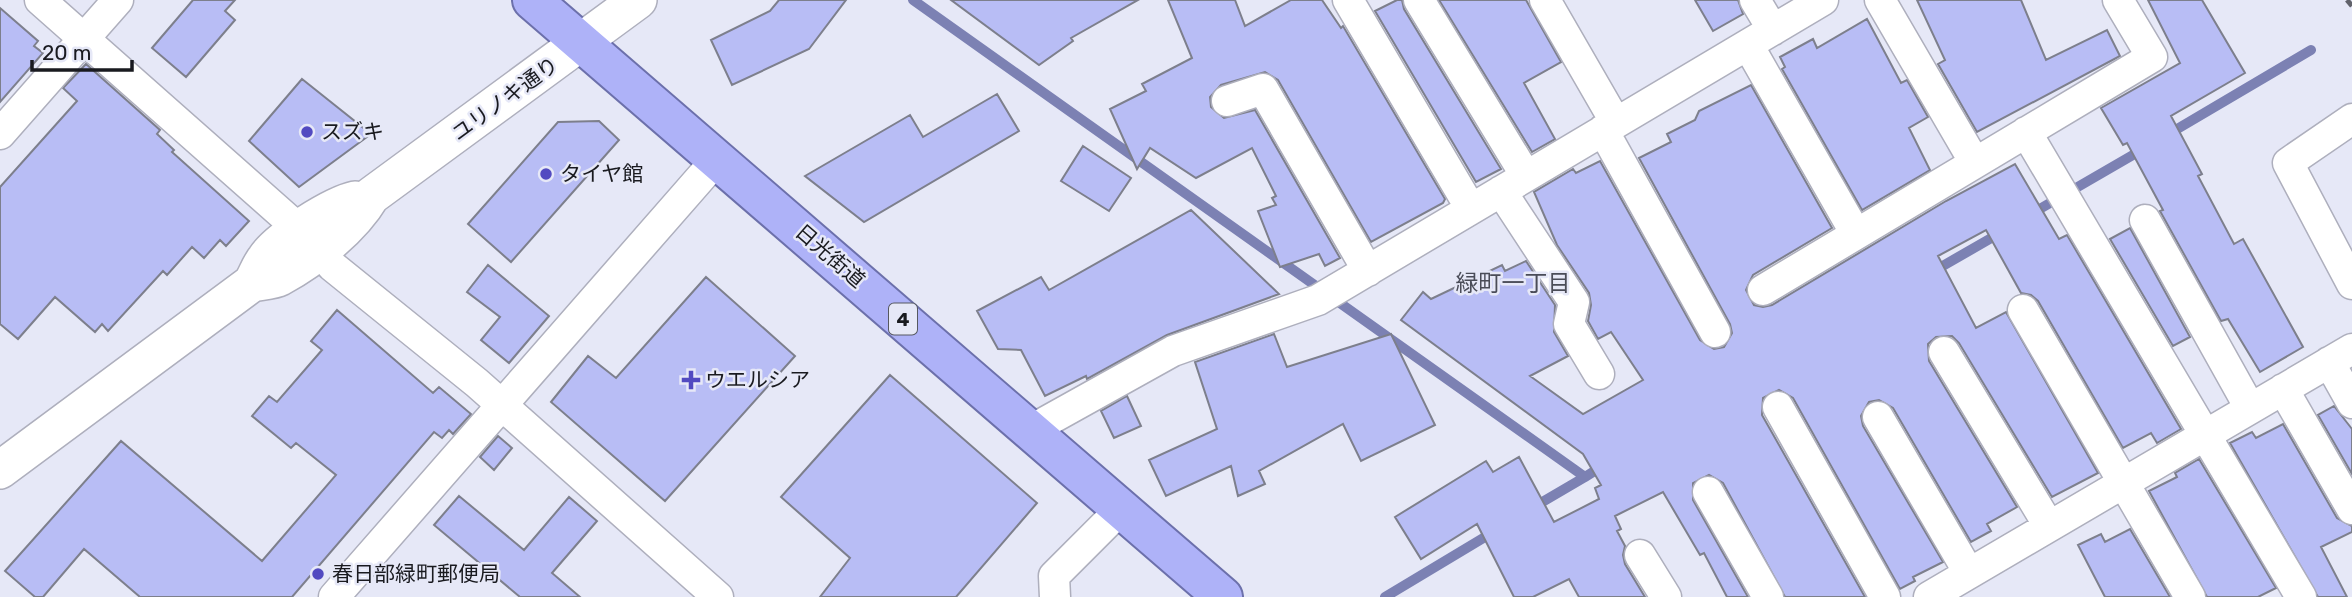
<svg xmlns="http://www.w3.org/2000/svg" width="2352" height="597" font-family="Rubik,'Noto Sans JP',sans-serif">
<style>
.lines{fill:none;stroke-linecap:round;stroke-linejoin:round}
.stream{stroke:#7c81b3;stroke-width:10}
.building{fill:#b8bdf5;stroke:#7d7f8c;stroke-width:2}
.minor-casing{stroke:#aeafbd;stroke-width:33}
.tertiary-casing{stroke:#aeafbd;stroke-width:40}
.trunk-casing{stroke:#6c70ab;stroke-width:42}
.minor{stroke:#fff;stroke-width:30}
.tertiary{stroke:#fff;stroke-width:37}
.trunk{stroke:#aeb2f8;stroke-width:38}
.rail{stroke:#61626b;stroke-width:5;stroke-dasharray:12 12;stroke-linecap:butt}
.poi-dot{fill:#524ac1;stroke:#e6e8f7;stroke-width:2.5}
.labels{text-anchor:middle;stroke-width:5;stroke-linejoin:round;paint-order:stroke}
.shield{fill:#e6e8f7;stroke:#565860;stroke-width:2}
.shield-label{font-size:19px;font-weight:bold;fill:#191a1f}
.street-label{font-size:21px;fill:#191a1f;stroke:#e6e8f7}
.poi-label{font-size:21px;fill:#191a1f;stroke:#e6e8f7;text-anchor:start}
.neighbourhood-label{font-size:23px;fill:#4a4c58;stroke:#e6e8f7}
</style>
<rect width="100%" height="100%" fill="#e6e8f7"/>
<g class="lines">
<path class="stream" d="M913 0 1585 477 1604 465
M2167 135 2311 50
M2031 214 2145 148
M1934 271 2000 233
M1532 508 1585 477
M1385 597 1495 531"/>
</g>
<path class="building" d="M193 0H235L225 11 235 20 186 77 152 48Z
M779 0H846L809 49 732 85 711 40 770 11Z
M951 0H1138L1071 38 1073 41 1039 65Z
M1168 0H1235L1245 26 1291 0H1322L1341 28 1343 26 1445 199 1443 203 1371 242 1278 80 1265 72 1221 85 1210 97 1211 107 1224 118 1255 110 1340 258 1325 266 1319 254 1280 267 1258 211 1276 205 1272 198 1276 196 1252 148 1196 178 1150 148 1137 169 1110 109 1146 91 1142 84 1192 58Z
M1397 0H1402L1404 9 1501 169 1476 182 1375 11Z
M1439 0H1526L1561 62 1524 83 1555 139 1532 152Z
M1695 0H1738L1743 14 1713 31Z
M1917 0H2021L2046 60 2107 30 2120 56 1977 132 1938 64 1945 60Z
M2148 0H2202L2245 73 2171 116 2202 174 2198 176 2234 244 2243 239 2303 347 2260 372 2228 319 2221 321 2160 211 2163 210 2127 143 2123 145 2101 108 2180 63Z
M0 8 38 41 34 46 43 53 0 102Z
M1867 19 1901 83 1907 80 1928 117 1909 128 1930 170 1862 210 1782 69 1785 67 1780 57 1813 39 1817 48Z
M86 64 160 130 157 134 174 150 172 152 249 221 226 246 220 240 204 258 192 247 167 275 163 271 108 331 102 324 95 332 55 297 18 339 0 324V187L77 101 63 88Z
M302 79 371 134 299 187 249 141Z
M1751 85 1832 228 1753 275 1746 290 1754 305 1763 307 1772 305 1946 201 2015 164 2059 239 2067 235 2181 429 2157 443 2151 433 2123 448 2038 301 2031 295 2021 293 1986 230 1938 256 1976 328 2006 312 2098 473 2052 497 1959 343 1952 336 1936 337 1928 344 1929 361 2017 507 1987 524 1991 531 1971 542 1893 408 1879 400 1869 402 1861 416 1863 426 1943 562 1913 577 1915 581 1900 589 1793 398 1779 390 1763 398 1762 415 1865 597H1785L1723 483 1709 475 1693 483V500L1748 597H1727L1704 553 1700 555 1663 492 1615 516 1621 529 1617 531 1625 546 1623 555 1625 564 1645 597H1579L1569 579 1533 597H1514L1477 524 1421 559 1395 517 1486 461 1493 472 1519 457 1554 522 1599 499 1595 488 1601 485 1583 454 1401 320 1423 292 1431 299 1502 265 1505 271 1526 261 1555 305 1554 332 1568 356 1530 376 1583 414 1643 380 1611 332 1598 339 1588 321 1591 305 1589 293 1557 245 1534 192 1573 169 1576 173 1600 161 1700 340 1714 349 1724 347 1732 333 1730 324 1639 158 1671 142 1667 134 1695 120 1699 111Z
M997 94 1019 131 864 222 805 176 910 115 923 137Z
M599 121 619 140 511 262 468 224 558 122Z
M1083 146 1131 178 1109 211 1061 181Z
M1191 210 1279 294 1167 335 1087 379 1086 376 1045 396 1021 350 998 349 977 311 1041 277 1049 290Z
M2130 228 2190 337 2173 346 2110 239Z
M488 265 549 316 509 363 481 340 500 317 467 292Z
M706 277 795 356 665 501 551 402 588 356 616 378Z
M337 310 433 393 439 387 471 414 453 434 449 430 442 438 434 432 292 597H140L84 549 43 597H35L5 571 121 441 262 561 336 475 296 443 291 448 252 416 269 396 277 402 322 350 311 341Z
M1274 334 1287 367 1391 334 1435 425 1361 461 1343 424 1259 471 1265 484 1238 496 1231 466 1166 496 1149 460 1217 429 1195 362Z
M890 375 1037 503 956 597H820L850 558 781 497Z
M1127 396 1141 426 1114 438 1101 411Z
M2334 406 2352 429V474L2318 415Z
M2283 424 2337 518 2352 526V532L2321 547 2347 597H2318L2230 443 2252 432 2256 438Z
M498 436 512 448 494 470 480 457Z
M2199 459 2276 588 2258 597H2207L2149 491 2177 477 2175 473Z
M459 496 524 550 569 497 597 521 552 573 580 597H520L434 525Z
M2130 529 2170 597H2105L2078 545 2101 534 2105 542Z"/>
<g class="lines">
<g class="minor-casing">
<path id="minor" d="M40 0 300 230
M1348 0 1471 209
M1419 0 1526 176
M1545 0 1616 123
M1755 0 1773 30
M1880 0 1975 163
M1748 45 1856 234
M1227 101 1263 89 1368 271
M2352 119 2288 163 2352 284
M1603 130 1715 332
M2026 132 2301 597
M0 134 118 0
M1501 191 1574 302 1569 324 1599 374
M2145 220 2250 408
M319 249 332 266 477 383 718 597
M1763 290 2152 57 2118 0
M2023 310 2190 597
M1944 352 2049 526
M2329 362 2352 403
M2283 389 2352 509
M1778 407 1885 597
M1878 417 1969 573
M1031 430 1173 351 1318 300 1823 0
M1708 492 1768 597
M1640 555 1666 597
M334 597 718 158
M1055 597 1054 576 1121 509
M1929 597 2352 349"/>
</g>
<g class="tertiary-casing">
<path id="tertiary" d="M252 283C261 281 272 281 280 277 313 259 352 228 371 196L638 0
M0 470 252 283C257 275 260 265 266 258 278 239 333 205 355 200"/>
</g>
<g class="trunk-casing">
<path id="trunk" d="M532 0 1223 597"/>
</g>
<use href="#minor" class="minor"/>
<use href="#tertiary" class="tertiary"/>
<use href="#trunk" class="trunk"/>
<path class="rail" d="M2347 0 2352 6"/>
</g>
<g class="poi-dot">
<circle cx="307" cy="132" r="7"/>
<circle cx="546" cy="174" r="7"/>
<path d="M687.5 369.5h7v7h7v7h-7v7h-7v-7h-7v-7h7z"/>
<circle cx="318" cy="574" r="7"/>
</g>
<g class="labels">
<rect class="shield" x="889" y="303.5" width="28" height="31" rx="5"/>
<g class="shield-label">
<text x="903" y="326">4</text>
</g>
<g class="street-label">
<text transform="translate(505 99) rotate(-36)" y="7">ユリノキ通り</text>
<text transform="translate(830 256) rotate(41)" y="7">日光街道</text>
</g>
<g class="poi-label">
<text x="321" y="139">スズキ</text>
<text x="560" y="181">タイヤ館</text>
<text x="705" y="387">ウエルシア</text>
<text x="332" y="581">春日部緑町郵便局</text>
</g>
<g class="neighbourhood-label">
<text x="1513" y="291">緑町一丁目</text>
</g>
</g>
<path d="M32 60v10h100v-10" fill="none" stroke="#191a1f" stroke-width="3.5"/>
<text x="42" y="60" font-size="21" fill="#191a1f" stroke="#e6e8f7" stroke-width="5" paint-order="stroke">20 m</text>
</svg>
